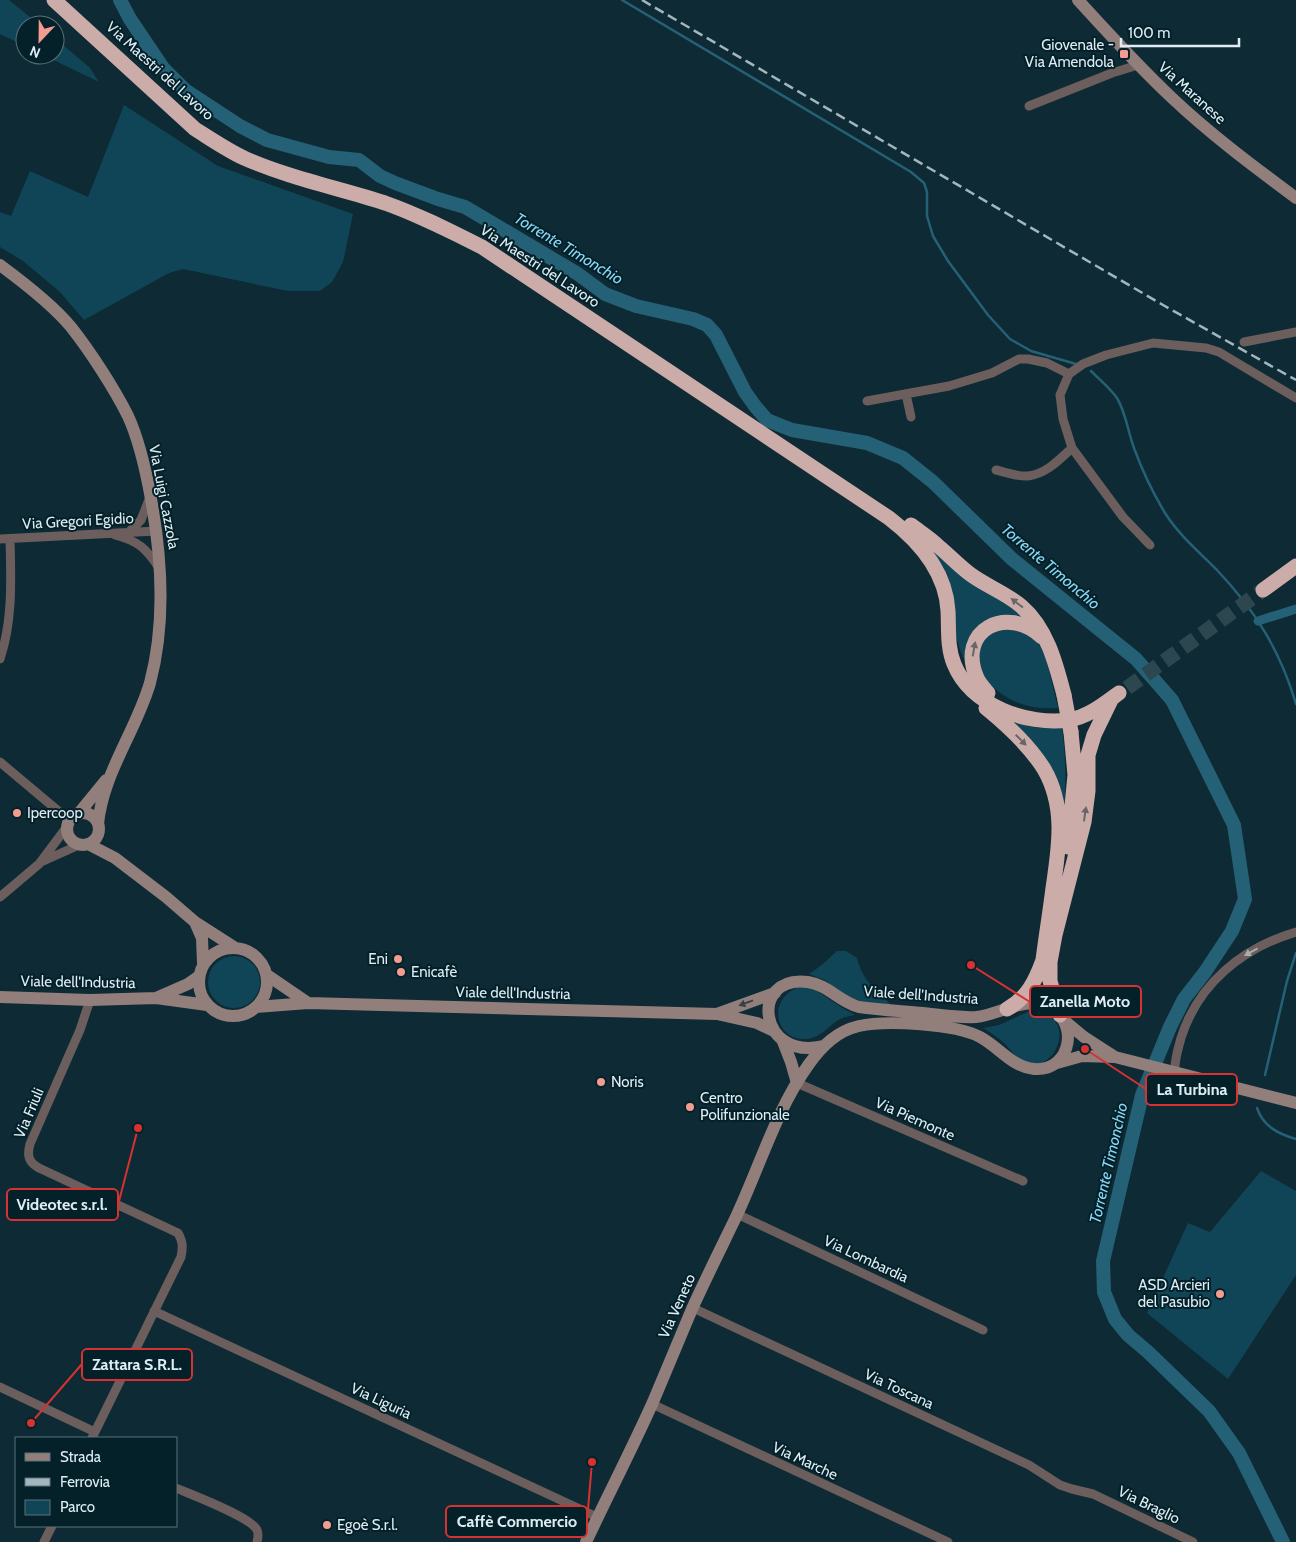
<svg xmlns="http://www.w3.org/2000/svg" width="1296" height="1542" font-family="Cabin,sans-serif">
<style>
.green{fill:#0f4556}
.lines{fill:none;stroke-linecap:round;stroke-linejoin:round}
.stream{stroke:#256176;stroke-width:2.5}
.canal{stroke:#256176;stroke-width:9}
.river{stroke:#256176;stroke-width:14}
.highway-tunnel{stroke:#2d4751;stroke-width:15;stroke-dasharray:15 8;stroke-linecap:butt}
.street{stroke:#6b5e5c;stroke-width:9}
.secondary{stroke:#927e7b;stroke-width:12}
.highway{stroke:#ccaca8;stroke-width:15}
.rail{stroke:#a3b6be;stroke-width:2.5;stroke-dasharray:10 5;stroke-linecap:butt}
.highway-bridge{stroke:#ccaca8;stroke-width:15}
.oneway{fill:#686668}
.oneway2{fill:#aaadb0}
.oneway3{fill:#364146}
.poi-dot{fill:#f59c91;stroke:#042029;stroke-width:2}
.labels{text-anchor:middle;stroke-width:4;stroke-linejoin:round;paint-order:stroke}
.poi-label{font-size:15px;fill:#deedf4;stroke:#042029;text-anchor:start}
.street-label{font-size:15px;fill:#deedf4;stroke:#042029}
.water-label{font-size:16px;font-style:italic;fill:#89d8f6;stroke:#042029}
.leader{fill:none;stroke:#d63232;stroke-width:2}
.callout-dot{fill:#d63232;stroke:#042029;stroke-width:2}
.callout{fill:#042029;stroke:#d63232;stroke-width:2}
.callout-label{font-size:16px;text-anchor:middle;font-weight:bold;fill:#deedf4}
</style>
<rect width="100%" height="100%" fill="#0e2a34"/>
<path class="green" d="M0 0H9L40 25H25V46L0 34Z
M55 38 90 68 99 82 43 55H55Z
M124 105 218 166 353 214 343 262 332 282 320 291H288L183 269 169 273 84 320 60 292 23 261 0 247V212L11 216 30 171 88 197Z
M932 550 1009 602 1028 620 984 623 966 664 960 650Z
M1013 626 1038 642 1046 658 1058 708C1033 710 1012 704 993 687 988 683 981 676 979 669 978 661 980 650 980 642L989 632Z
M1018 723 1037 728 1062 727C1066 758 1066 784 1064 815L1015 724Z
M837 951H846L857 958C862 980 878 993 894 1007L849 999 825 980 809 974 823 964Z
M208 982a26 26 0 1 1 52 0a26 26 0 1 1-52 0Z
M808 985C824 995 838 1006 855 1015 850 1016 845 1017 840 1019 829 1025 821 1038 807 1039 772 1042 765 991 808 985Z
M1032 1010C1082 1015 1054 1077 1025 1062 1016 1058 1012 1051 1005 1044 999 1038 991 1033 983 1028L999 1025Z
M1261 1171 1296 1191V1275L1228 1379 1147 1313 1188 1223 1210 1232Z"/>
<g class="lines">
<path class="stream" d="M622 0 911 172 924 183 927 192V216L933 236 948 261 988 315 1010 339 1031 351 1076 364
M1091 371C1099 379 1110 388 1117 398 1126 413 1128 432 1134 448 1142 470 1153 493 1165 513 1179 535 1198 551 1216 569 1255 610 1280 650 1296 704
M1265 1075 1287 981 1296 953
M1257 1108C1263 1126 1278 1134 1296 1139"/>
<path class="canal" d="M1258 621 1296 609"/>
<path class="river" d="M120 0 130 19 163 68 185 90 240 126 267 140 329 157 359 160 380 176 395 183 438 199 465 207 578 274 605 294 636 306 693 319 707 325 716 335 745 392 755 406 767 420 792 430 867 443 903 458 933 482 1012 559 1136 659 1172 700 1234 825 1245 899 1232 931 1205 972 1184 999 1170 1027 1142 1095 1103 1261 1104 1292 1115 1319 1128 1335 1148 1352 1209 1411 1239 1453 1283 1542"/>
<path class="highway-tunnel" d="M1127 688 1263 590"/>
<path class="street" d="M1029 106 1112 73 1138 65
M1244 342 1296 332
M906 394 911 417
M867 401 949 386 992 373 1019 359H1028L1047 363 1069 374
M996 470C1005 472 1018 477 1028 476 1046 474 1059 460 1072 448
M129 532 141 520 150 497
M115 535C138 541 146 548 159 568
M0 539 157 531
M1150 545 1123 517 1072 448 1063 419 1060 395 1069 374 1083 364 1106 355 1153 343 1206 348 1219 352 1296 398
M0 659C13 620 11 579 10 539
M0 762 69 820
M41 862 79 845
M0 897 39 864 66 828
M90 1000 80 1030 30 1144C27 1155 28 1162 39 1168L178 1233C183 1242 183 1247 181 1257L92 1438
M1175 1072C1174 1060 1178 1050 1181 1038 1198 984 1242 948 1296 932
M797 1083 1023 1181
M737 1214 983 1330
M693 1308 1029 1465 1060 1485 1072 1489 1093 1494 1193 1542
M154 1311 597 1517
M0 1387 95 1432
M652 1404 948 1542
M176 1488C192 1495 251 1517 257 1530 259 1534 258 1538 257 1542
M44 1542 52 1526"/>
<path class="secondary" d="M1078 0C1108 33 1138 66 1171 97 1210 134 1253 166 1296 198
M0 265C23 282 53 305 71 327 90 351 114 388 128 416 140 442 146 471 151 499 162 559 166 623 150 683 136 731 103 773 98 824
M67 829a16 16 0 1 1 32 0a16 16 0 1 1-32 0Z
M79 813 106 780
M88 844 115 858 166 897 195 922 234 947
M195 922 202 938 203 963
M199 982a34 34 0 1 1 68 0a34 34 0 1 1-68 0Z
M267 975 308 1003
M0 997 90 1000 156 998 207 1005
M156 998 188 984 198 977
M256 1007 308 1003 717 1014 757 1023 774 1031
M717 1014 775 993
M1066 1022 1084 1037 1115 1057
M782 1039 791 1062 797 1083
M1057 1063 1082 1056 1115 1057 1296 1103
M586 1542C608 1495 632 1449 653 1402 666 1371 679 1340 692 1309 706 1278 721 1248 736 1217 760 1166 776 1110 809 1064 822 1046 837 1031 859 1026 886 1020 956 1024 980 1037 999 1047 1012 1067 1034 1069 1073 1072 1081 1017 1044 1005 1021 998 998 1015 976 1017 959 1018 941 1015 923 1013 902 1011 880 1010 859 1007 840 1002 828 985 808 982 748 974 759 1062 823 1046"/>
<path class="highway" d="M54 0 195 129C211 139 227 150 244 158 289 178 339 188 385 203 419 215 450 231 482 247L889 518C919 541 946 571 948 611 949 629 947 647 954 664 971 706 1028 726 1069 720 1088 717 1104 704 1119 693
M911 525C920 532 930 538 938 546 949 555 958 565 970 574 986 586 1006 593 1021 606 1047 628 1056 664 1064 695
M1263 590 1296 566
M988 693C984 688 979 683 977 678 956 630 1007 604 1042 637
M986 708C1008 726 1029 745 1044 769 1066 807 1059 847 1053 888 1050 912 1046 936 1043 960 1035 982 1027 998 1007 1009
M1068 847 1075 775 1071 732
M1060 1015 1050 981V962L1055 935 1084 822 1088 791V755L1094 735 1111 700"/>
<path class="rail" d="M642 0 1163 305 1296 380"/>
<path class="highway-bridge" d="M1064 695 1071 732"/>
</g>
<defs><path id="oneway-solid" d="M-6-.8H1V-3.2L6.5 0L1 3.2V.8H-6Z" transform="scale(1.25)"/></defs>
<g class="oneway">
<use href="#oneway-solid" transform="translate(1017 603) rotate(-143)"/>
<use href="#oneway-solid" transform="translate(974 649) rotate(-80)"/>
<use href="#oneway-solid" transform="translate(1021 740) rotate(45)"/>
<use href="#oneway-solid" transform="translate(1085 814) rotate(-82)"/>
</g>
<use class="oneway2" href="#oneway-solid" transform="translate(1251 952) rotate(151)"/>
<use class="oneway3" href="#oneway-solid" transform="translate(746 1003) rotate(160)"/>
<g class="poi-dot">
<rect x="1119" y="49" width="10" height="10" rx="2.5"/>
<circle cx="17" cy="813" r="5"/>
<circle cx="398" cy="959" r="5"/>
<circle cx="401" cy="972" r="5"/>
<circle cx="601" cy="1082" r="5"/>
<circle cx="690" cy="1107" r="5"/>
<circle cx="1220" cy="1294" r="5"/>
<circle cx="327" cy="1525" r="5"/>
</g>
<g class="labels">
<g class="poi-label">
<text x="1114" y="50" text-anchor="end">Giovenale -<tspan x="1114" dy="17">Via Amendola</tspan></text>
<text x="27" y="818">Ipercoop</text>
<text x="388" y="964" text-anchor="end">Eni</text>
<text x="411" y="977">Enicafè</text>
<text x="611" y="1087">Noris</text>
<text x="700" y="1103">Centro<tspan x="700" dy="17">Polifunzionale</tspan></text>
<text x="1210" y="1290" text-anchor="end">ASD Arcieri<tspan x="1210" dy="17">del Pasubio</tspan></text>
<text x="337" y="1530">Egoè S.r.l.</text>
</g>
<g class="street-label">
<text transform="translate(160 71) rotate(42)" y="5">Via Maestri del Lavoro</text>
<text transform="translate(1192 93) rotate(42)" y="5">Via Maranese</text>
<text transform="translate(540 266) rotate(33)" y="5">Via Maestri del Lavoro</text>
<text transform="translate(164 497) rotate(79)" y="5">Via Luigi Cazzola</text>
<text transform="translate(78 521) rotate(-3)" y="5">Via Gregori Egidio</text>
<text transform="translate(78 982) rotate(1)" y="5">Viale dell'Industria</text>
<text transform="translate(513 993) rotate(1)" y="5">Viale dell'Industria</text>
<text transform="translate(921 995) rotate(4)" y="5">Viale dell'Industria</text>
<text transform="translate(29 1113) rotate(-67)" y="5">Via Friuli</text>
<text transform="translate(915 1119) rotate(24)" y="5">Via Piemonte</text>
<text transform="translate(866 1259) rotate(25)" y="5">Via Lombardia</text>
<text transform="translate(677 1306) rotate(-66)" y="5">Via Veneto</text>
<text transform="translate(899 1389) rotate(25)" y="5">Via Toscana</text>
<text transform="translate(381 1401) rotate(25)" y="5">Via Liguria</text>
<text transform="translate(805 1461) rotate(25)" y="5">Via Marche</text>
<text transform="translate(1149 1505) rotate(26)" y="5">Via Braglio</text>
</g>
<g class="water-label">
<text transform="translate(569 248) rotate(31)" y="6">Torrente Timonchio</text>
<text transform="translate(1051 566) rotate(40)" y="6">Torrente Timonchio</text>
<text transform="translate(1108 1163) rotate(-77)" y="6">Torrente Timonchio</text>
</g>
</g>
<path class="leader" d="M971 965L1030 1002M1085 1049L1146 1089M138 1128L118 1205M31 1423L82 1364M592 1462L587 1521"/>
<g class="callout-dot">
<circle cx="971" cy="965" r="5"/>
<circle cx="1085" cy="1049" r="5"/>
<circle cx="138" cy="1128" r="5"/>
<circle cx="31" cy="1423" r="5"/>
<circle cx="592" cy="1462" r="5"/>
</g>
<g class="callout">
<rect x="1030" y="986" width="111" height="31" rx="5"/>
<rect x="1146" y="1074" width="91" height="31" rx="5"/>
<rect x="7" y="1189" width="111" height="31" rx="5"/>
<rect x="82" y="1349" width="110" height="31" rx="5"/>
<rect x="446" y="1506" width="141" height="31" rx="5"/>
</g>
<g class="callout-label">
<text x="1085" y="1007">Zanella Moto</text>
<text x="1192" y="1095">La Turbina</text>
<text x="62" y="1210">Videotec s.r.l.</text>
<text x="137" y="1370">Zattara S.R.L.</text>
<text x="517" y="1527">Caffè Commercio</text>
</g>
<rect x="15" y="1437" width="162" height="90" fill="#042029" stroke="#5b727a"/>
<rect x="25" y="1453" width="25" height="8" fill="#927e7b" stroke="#5b727a"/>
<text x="60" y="1462" font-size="15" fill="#deedf4">Strada</text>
<rect x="25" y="1478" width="25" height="8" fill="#a3b6be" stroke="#5b727a"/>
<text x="60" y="1487" font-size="15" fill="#deedf4">Ferrovia</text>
<rect x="25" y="1500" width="25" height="15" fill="#0f4556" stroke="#5b727a"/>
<text x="60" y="1512" font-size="15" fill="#deedf4">Parco</text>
<g transform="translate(40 40) rotate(202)"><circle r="24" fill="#042029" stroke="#5b727a"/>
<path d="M0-4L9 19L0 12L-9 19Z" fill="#f59c91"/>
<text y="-8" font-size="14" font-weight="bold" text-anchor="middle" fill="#deedf4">N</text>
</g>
<path d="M1121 38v8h118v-8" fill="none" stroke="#deedf4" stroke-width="2.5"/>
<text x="1128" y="38" font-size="15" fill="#deedf4" stroke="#042029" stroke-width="4" paint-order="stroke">100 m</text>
</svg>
